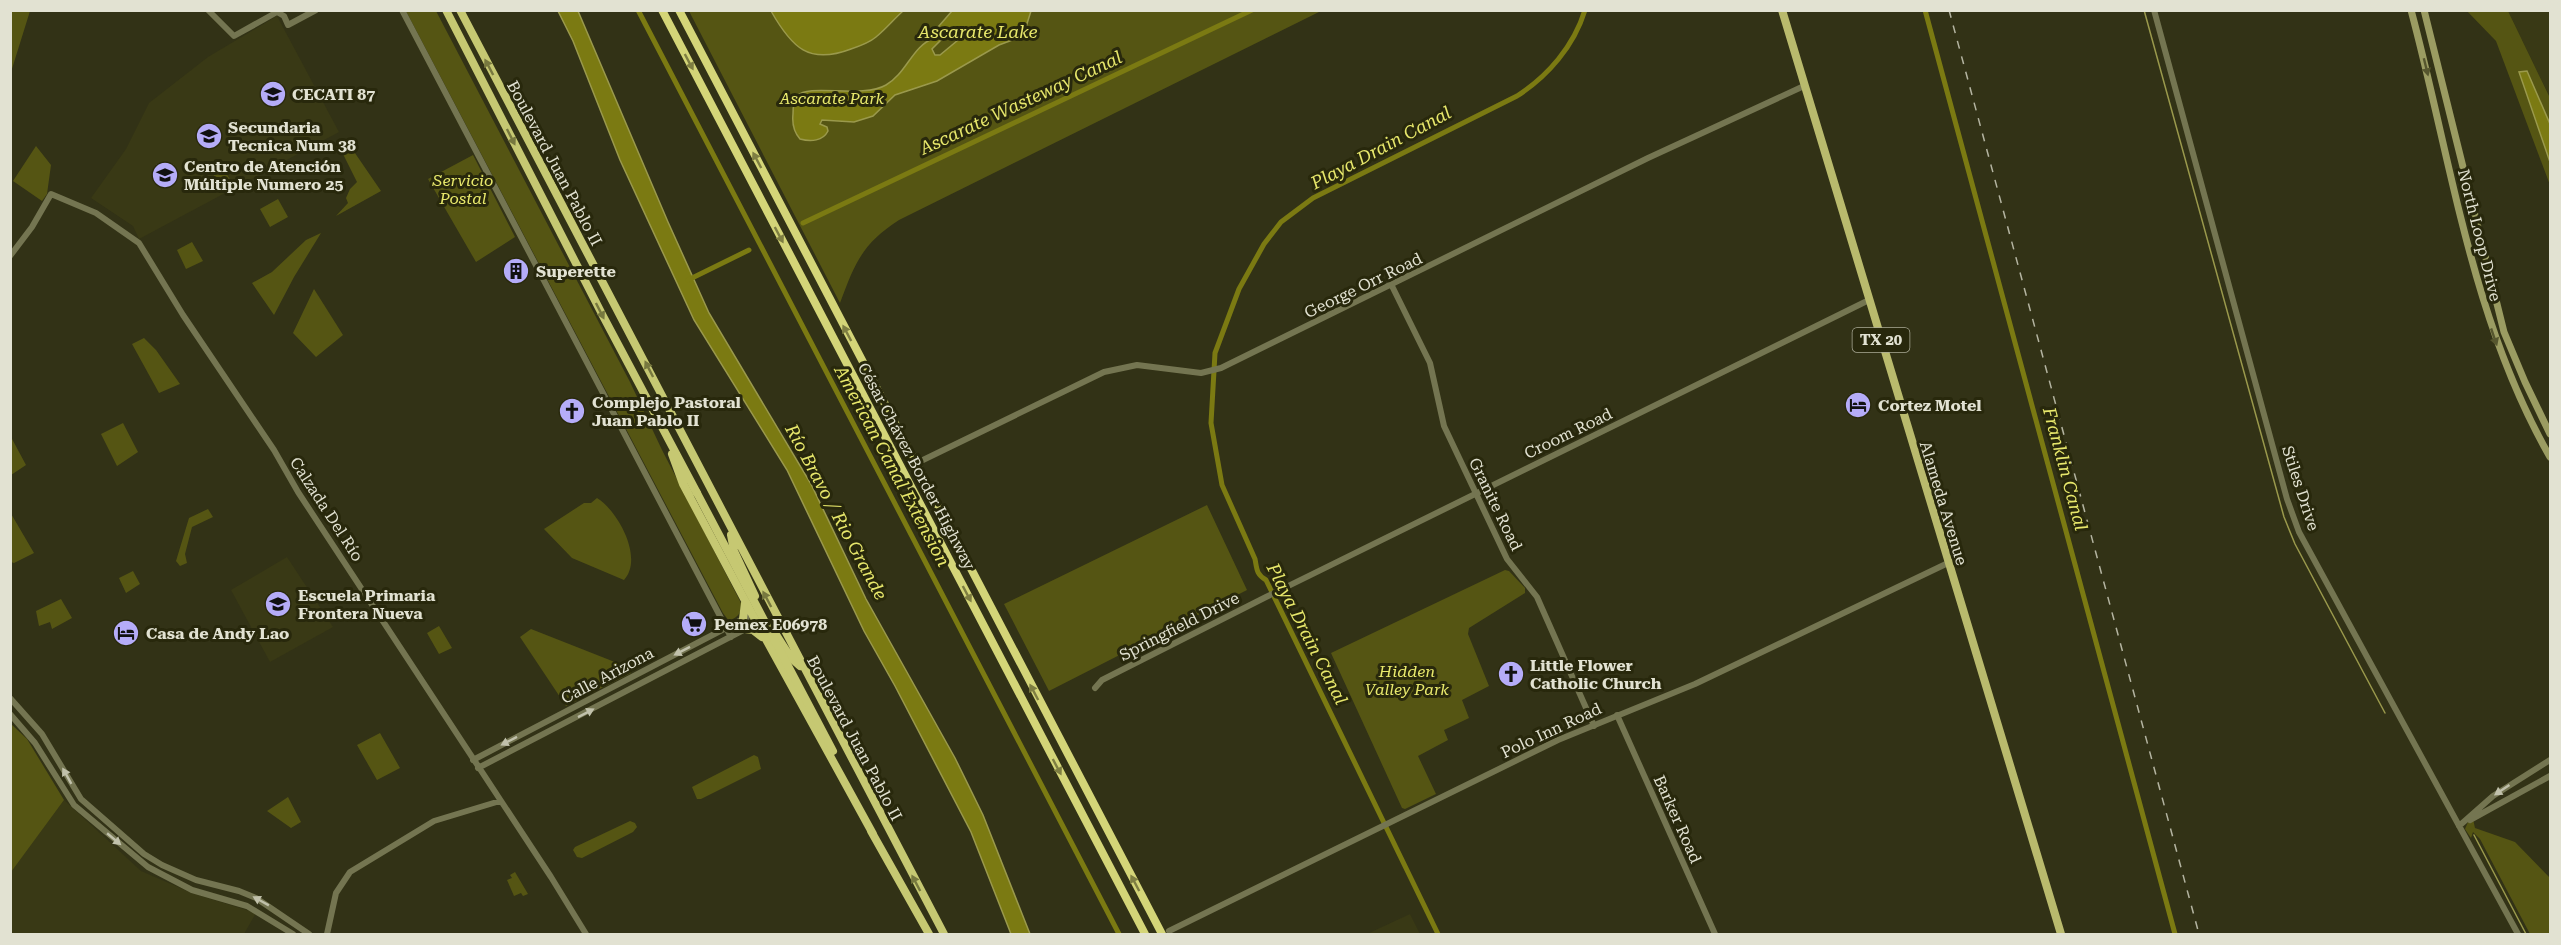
<svg xmlns="http://www.w3.org/2000/svg" width="2561" height="945" font-family="'Roboto Serif',serif">
<style>
.built{fill:#393915}
.green{fill:#555513}
.water{fill:#7b7a12;stroke:#9a994c;stroke-width:1.5;fill-rule:evenodd}
.lines{fill:none;stroke-linecap:round;stroke-linejoin:round}
.stream{stroke:#9a994c;stroke-width:1.5}
.canal{stroke:#7b7a12;stroke-width:5}
.tertiary{stroke:#747551;stroke-width:6}
.secondary{stroke:#9b9c62;stroke-width:7}
.primary{stroke:#b9ba6d;stroke-width:8}
.trunk{stroke:#c6c872;stroke-width:8}
.motorway{stroke:#d4d578;stroke-width:8}
.rail{stroke:#b4b4a1;stroke-width:1.5;stroke-dasharray:8 8;stroke-linecap:butt}
.trunk-bridge{stroke:#c6c872;stroke-width:8}
.oneway{fill:#7e7e42}
.oneway2{fill:#77783f}
.oneway3{fill:#56562e}
.oneway4{fill:#c1c1ab}
.labels{text-anchor:middle;stroke-width:6;stroke-linejoin:round;paint-order:stroke}
.shield{fill:#28280c;stroke:#aaaa97;stroke-width:1.5}
.shield-label{font-size:15px;font-weight:bold;fill:#e2e2d2}
.poi-label{font-size:16px;font-weight:bold;fill:#e2e2d2;stroke:#28280c;text-anchor:start}
.park-label{font-size:16px;font-style:italic;fill:#e8e96c;stroke:#28280c}
.street-label{font-size:16px;fill:#e2e2d2;stroke:#28280c}
.water-label{font-size:18px;font-style:italic;fill:#e7e76b;stroke:#28280c}
</style>
<rect width="100%" height="100%" fill="#323216"/>
<path class="built" d="M2508 11H2550V98Z
M277 16 339 132 139 239 133 226 91 198 126 149 149 103 208 57Z
M287 557 333 627 270 662 231 590Z
M64 800 141 871 192 893 256 913 244 934H11L10 872Z
M1410 914 1420 934H1367Z"/>
<path class="green" d="M11 10 30 11 11 72 10 11Z
M406 11H436L630 382 662 450 741 603C741 614 739 616 729 621L723 613Z
M689 11H1321L899 220C862 244 855 263 840 303Z
M2467 11H2508L2550 98V185L2496 41Z
M346 140 381 191 336 216 348 203 346 198 350 189 357 182 338 144Z
M36 146 51 165 47 194 42 201 13 181Z
M473 155 515 237 476 262 428 179Z
M221 164 233 185 222 191 211 170Z
M278 199 288 217 270 227 260 209Z
M321 233 294 277 274 315 252 283 272 272 306 240Z
M192 242 203 261 186 269 177 250Z
M314 289 343 335 316 357 293 333Z
M144 338 156 350 180 384 159 393 132 344Z
M123 423 138 452 117 466 101 434Z
M11 437 26 465 11 475H10Z
M597 498C618 511 644 558 624 580L572 558 544 529 584 503H591Z
M1207 505 1247 590 1049 691 1004 604Z
M208 509 213 517 192 527 185 554 187 563 180 566 176 561 189 518Z
M10 512 34 553 14 563 11 562Z
M1505 570 1509 571 1525 588V593L1469 628 1468 634 1489 686 1462 700 1469 718 1444 730 1448 740 1418 756 1436 794 1405 809 1402 808 1331 653Z
M133 571 140 584 126 593 119 578Z
M61 599 72 618 52 629 50 622 39 626 36 611Z
M439 626 452 648 439 654 427 633Z
M531 629 630 668 631 673 566 706 520 637Z
M10 723 27 739 64 800 11 872Z
M380 733 400 768 377 780 357 745Z
M754 755 758 757 761 769 701 799H697L692 787Z
M288 797 301 822 291 828 267 811Z
M2473 819 2475 828 2515 842 2550 878V934H2530L2480 839 2473 832 2471 838 2465 829 2468 822Z
M630 821 635 823 637 827 633 832 582 858 577 857 573 850 575 847Z
M515 872 528 894 523 896 521 893 514 896 507 880 512 878 510 875Z"/>
<path class="water" d="M558 11H578L668 222 709 313 811 484 866 599 955 758 983 815 1030 934H1011L971 832 895 686 864 631 787 470 694 320 620 160 573 41Z
M771 11H903C894 19 886 29 876 37 869 43 860 46 851 49 809 65 792 48 771 11Z
M952 11H1031L1025 30 1018 38 999 45 937 81 895 95 873 116 854 122 822 120 820 124 827 127 828 131C823 141 811 142 800 139 794 132 792 123 793 114 793 108 793 101 797 96 809 83 862 99 886 85 906 74 913 45 933 39L932 34ZM949 37 958 40 940 55H935L932 49 941 40Z
M2527 71 2550 124V162L2519 72Z"/>
<g class="lines">
<path class="stream" d="M2144 10 2284 517 2295 544 2385 713
M2474 835 2526 934"/>
<path class="canal" d="M638 10 1119 934
M1925 10 2175 934
M803 223 1252 10
M688 280 749 250
M1438 934 1266 580C1256 574 1257 569 1255 559L1222 485 1211 423 1215 353 1239 289 1264 244 1281 222 1313 198 1517 96C1548 76 1574 46 1585 10"/>
<path class="tertiary" d="M208 10 234 36 277 12 284 16 288 25 316 10
M402 10 731 637
M2154 10 2287 499 2299 532 2518 934
M10 256 32 227 51 194 96 213 139 243 183 315 274 450 298 492 551 877 586 934
M1392 286 1430 363 1444 426 1507 559 1537 597 1594 726
M923 460 1104 372 1137 365 1201 373 1221 368 1648 158 1804 86
M1095 688 1102 680 1266 597 1869 300
M10 698 42 734 81 799 144 854 162 865 196 880 239 891 256 898 309 934
M10 714 35 743 74 805 148 867 192 890 247 906 293 934
M1617 715 1715 934
M473 760 747 617
M478 768 757 623
M2470 820 2550 776
M2459 826 2493 796 2550 760
M1169 931 1558 740 1695 684 1948 563
M327 934 336 893 350 872 434 821 500 801"/>
<path class="secondary" d="M2411 10C2452 163 2471 319 2550 457
M2424 10 2504 332 2525 382 2550 434"/>
<path class="primary" d="M1782 10 2061 934"/>
<path class="trunk" d="M446 10 603 316 697 493
M460 10 944 934
M672 454 683 484 757 623 873 834
M731 535 734 551 755 596
M743 619 745 603
M745 629 753 630 762 637
M773 630 791 658 800 666
M871 831 929 934"/>
<path class="motorway" d="M662 10 1145 934
M679 10 1162 934"/>
<path class="rail" d="M1949 10 2199 934"/>
<path class="trunk-bridge" d="M697 493 833 751"/>
</g>
<defs><path id="oneway-solid" d="M-6-.8H1V-3.2L6.5 0L1 3.2V.8H-6Z" transform="scale(1.5)"/></defs>
<g class="oneway">
<use href="#oneway-solid" transform="translate(689 62) rotate(62)"/>
<use href="#oneway-solid" transform="translate(757 160) rotate(-118)"/>
<use href="#oneway-solid" transform="translate(779 235) rotate(62)"/>
<use href="#oneway-solid" transform="translate(847 333) rotate(-118)"/>
<use href="#oneway-solid" transform="translate(967 594) rotate(62)"/>
<use href="#oneway-solid" transform="translate(1034 692) rotate(-118)"/>
<use href="#oneway-solid" transform="translate(1057 767) rotate(62)"/>
<use href="#oneway-solid" transform="translate(1135 883) rotate(-118)"/>
</g>
<g class="oneway2">
<use href="#oneway-solid" transform="translate(489 67) rotate(-118)"/>
<use href="#oneway-solid" transform="translate(511 137) rotate(63)"/>
<use href="#oneway-solid" transform="translate(600 311) rotate(63)"/>
<use href="#oneway-solid" transform="translate(649 369) rotate(-117)"/>
<use href="#oneway-solid" transform="translate(767 599) rotate(-118)"/>
<use href="#oneway-solid" transform="translate(916 883) rotate(-118)"/>
</g>
<g class="oneway3">
<use href="#oneway-solid" transform="translate(2426 67) rotate(76)"/>
<use href="#oneway-solid" transform="translate(2494 337) rotate(71)"/>
</g>
<g class="oneway4">
<use href="#oneway-solid" transform="translate(682 651) rotate(153)"/>
<use href="#oneway-solid" transform="translate(586 713) rotate(-27)"/>
<use href="#oneway-solid" transform="translate(509 741) rotate(153)"/>
<use href="#oneway-solid" transform="translate(67 776) rotate(-119)"/>
<use href="#oneway-solid" transform="translate(2502 790) rotate(146)"/>
<use href="#oneway-solid" transform="translate(114 839) rotate(40)"/>
<use href="#oneway-solid" transform="translate(261 901) rotate(-151)"/>
</g>
<defs>
<g id="school-disc" transform="scale(1.35)"><circle r="9.5" fill="#b5acf8" stroke="#28280c"/><path d="M0-5L7-2L0 1L-7-2ZM-4 1L0 2.5L4 1V4Q0 6-4 4Z" fill="#111"/></g>
<g id="building-disc" transform="scale(1.35)"><circle r="9.5" fill="#b5acf8" stroke="#28280c"/><path d="M-4-6H4V6H1V3H-1V6H-4ZM-2.5-4.3h1.7v1.8h-1.7ZM.8-4.3h1.7v1.8H.8ZM-2.5-1h1.7V.8h-1.7ZM.8-1h1.7V.8H.8Z" fill="#111"/></g>
<g id="hotel-disc" transform="scale(1.35)"><circle r="9.5" fill="#b5acf8" stroke="#28280c"/><path d="M-6-4.5h1.5V1H6V5H4.5V3h-9V5H-6ZM-4 0a1.8 1.8 0 1 1 3.6 0ZM.5 0V-2.5h3Q6-2.5 6 0Z" fill="#111"/></g>
<g id="church-disc" transform="scale(1.35)"><circle r="9.5" fill="#b5acf8" stroke="#28280c"/><path d="M-1.2-6h2.4v3.5h3.3v2.4h-3.3V6h-2.4V-.1h-3.3v-2.4h3.3Z" fill="#111"/></g>
<g id="supermarket-disc" transform="scale(1.35)"><circle r="9.5" fill="#b5acf8" stroke="#28280c"/><path d="M-6-5.5h2.5l.6 2H6L4.5 2H-2.5L-4.4-4H-6ZM-1.5 3.2a1.3 1.3 0 1 0 .1 0ZM3 3.2a1.3 1.3 0 1 0 .1 0Z" fill="#111"/></g>
</defs>
<g fill-rule="evenodd">
<use href="#school-disc" x="273" y="94"/>
<use href="#school-disc" x="209" y="136"/>
<use href="#school-disc" x="165" y="175"/>
<use href="#building-disc" x="516" y="271"/>
<use href="#hotel-disc" x="1858" y="405"/>
<use href="#church-disc" x="572" y="411"/>
<use href="#school-disc" x="278" y="604"/>
<use href="#supermarket-disc" x="694" y="624"/>
<use href="#hotel-disc" x="126" y="633"/>
<use href="#church-disc" x="1511" y="674"/>
</g>
<g class="labels">
<rect class="shield" x="1852.5" y="328" width="57" height="24" rx="4.5"/>
<g class="shield-label">
<text x="1881" y="345">TX 20</text>
</g>
<g class="poi-label">
<text x="292" y="100">CECATI 87</text>
<text x="228" y="133">Secundaria<tspan x="228" dy="18">Tecnica Num 38</tspan></text>
<text x="184" y="172">Centro de Atención<tspan x="184" dy="18">Múltiple Numero 25</tspan></text>
<text x="536" y="277">Superette</text>
<text x="592" y="408">Complejo Pastoral<tspan x="592" dy="18">Juan Pablo II</tspan></text>
<text x="1878" y="411">Cortez Motel</text>
<text x="298" y="601">Escuela Primaria<tspan x="298" dy="18">Frontera Nueva</tspan></text>
<text x="714" y="630">Pemex E06978</text>
<text x="146" y="639">Casa de Andy Lao</text>
<text x="1530" y="671">Little Flower<tspan x="1530" dy="18">Catholic Church</tspan></text>
</g>
<g class="park-label">
<text x="832" y="104">Ascarate Park</text>
<text x="463" y="186">Servicio<tspan x="463" dy="18">Postal</tspan></text>
<text x="1407" y="677">Hidden<tspan x="1407" dy="18">Valley Park</tspan></text>
</g>
<g class="street-label">
<text transform="translate(555 163) rotate(62)" y="6">Boulevard Juan Pablo II</text>
<text transform="translate(2480 235) rotate(76)" y="6">North Loop Drive</text>
<text transform="translate(1363 285) rotate(-26)" y="6">George Orr Road</text>
<text transform="translate(1568 433) rotate(-26)" y="6">Croom Road</text>
<text transform="translate(917 466) rotate(62)" y="6">César Chávez Border Highway</text>
<text transform="translate(2301 488) rotate(72)" y="6">Stiles Drive</text>
<text transform="translate(1944 503) rotate(73)" y="6">Alameda Avenue</text>
<text transform="translate(1496 504) rotate(64)" y="6">Granite Road</text>
<text transform="translate(327 509) rotate(57)" y="6">Calzada Del Río</text>
<text transform="translate(1179 626) rotate(-27)" y="6">Springfield Drive</text>
<text transform="translate(607 675) rotate(-28)" y="6">Calle Arizona</text>
<text transform="translate(1551 730) rotate(-25)" y="6">Polo Inn Road</text>
<text transform="translate(855 738) rotate(62)" y="6">Boulevard Juan Pablo II</text>
<text transform="translate(1678 819) rotate(66)" y="6">Barker Road</text>
</g>
<g class="water-label">
<text x="978" y="38">Ascarate Lake</text>
<text transform="translate(1021 103) rotate(-25)" y="6">Ascarate Wasteway Canal</text>
<text transform="translate(1381 148) rotate(-28)" y="6">Playa Drain Canal</text>
<text transform="translate(892 466) rotate(62)" y="6">American Canal Extension</text>
<text transform="translate(2065 469) rotate(75)" y="6">Franklin Canal</text>
<text transform="translate(836 512) rotate(62)" y="6">Río Bravo / Rio Grande</text>
<text transform="translate(1307 634) rotate(63)" y="6">Playa Drain Canal</text>
</g>
</g>
<rect width="2561" height="945" fill="none" stroke="#e2e2d2" stroke-width="24"/>
</svg>
